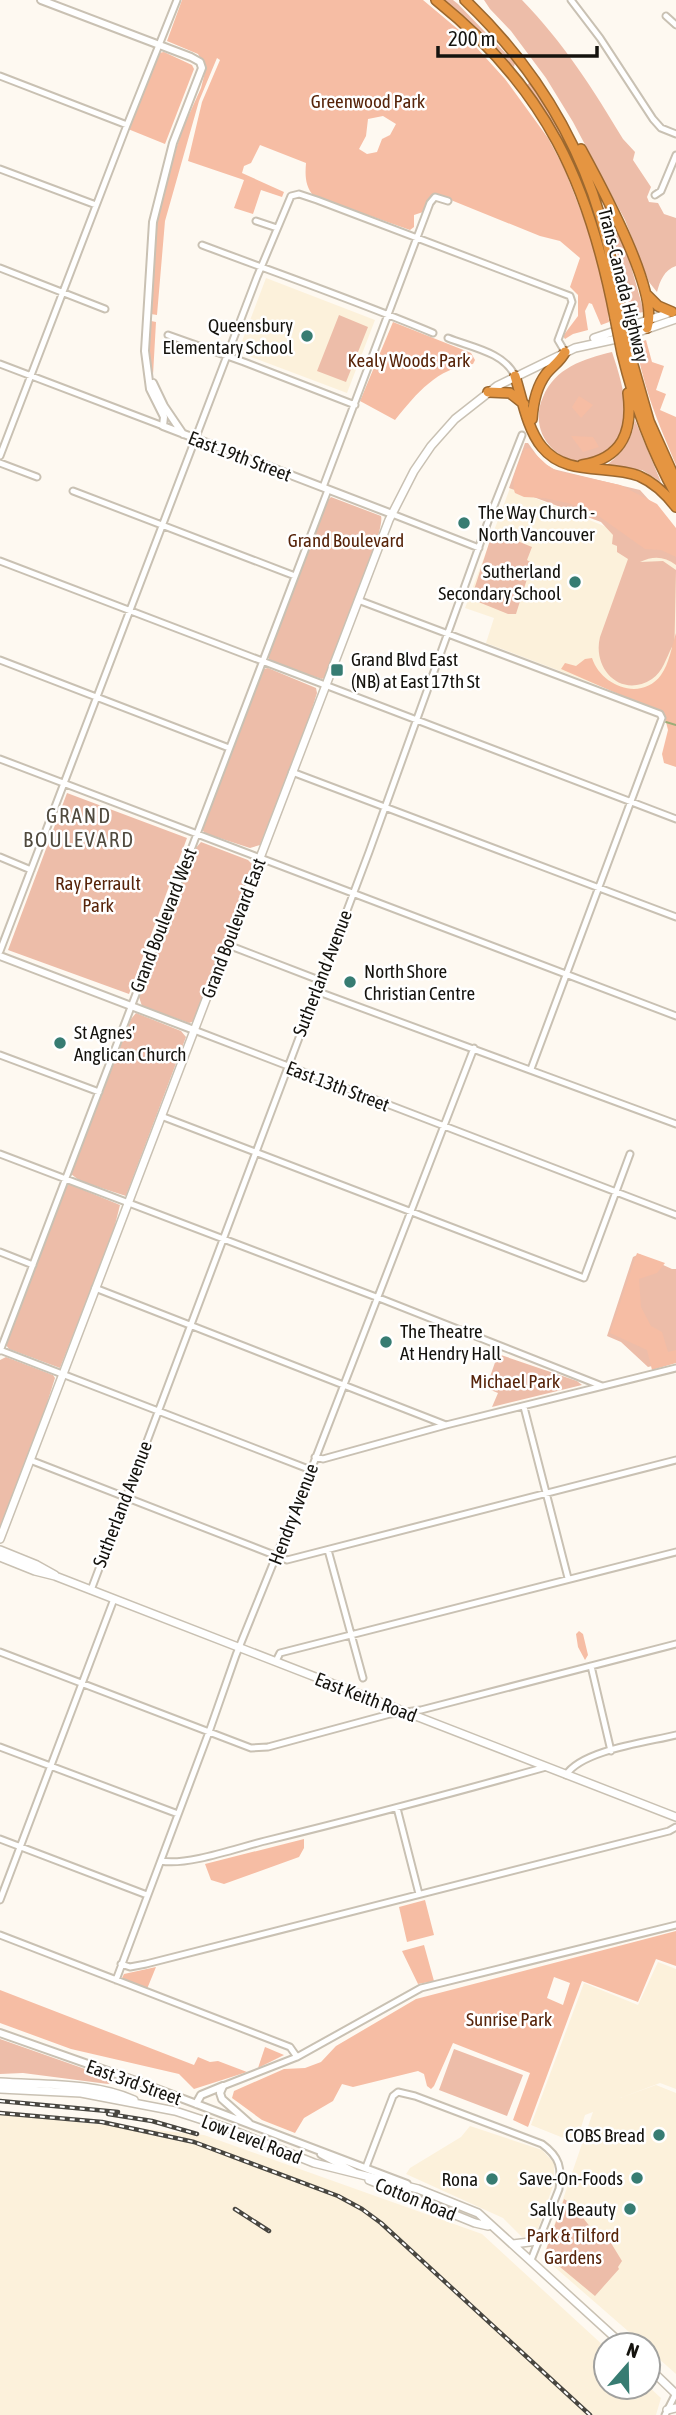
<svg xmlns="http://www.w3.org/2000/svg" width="676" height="2415" font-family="'Asap Condensed',sans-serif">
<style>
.built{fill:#fcf1db}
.green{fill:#edbda9}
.forest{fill:#f6bda4;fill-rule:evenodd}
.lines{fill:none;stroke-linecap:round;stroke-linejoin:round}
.stream{stroke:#9bad78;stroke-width:2}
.minor-casing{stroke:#c9c1b3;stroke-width:9}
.tertiary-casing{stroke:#c9c1b3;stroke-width:10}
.secondary-casing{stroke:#c9c1b3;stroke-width:10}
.motorway-casing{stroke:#9c682f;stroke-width:12}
.minor{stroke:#fff;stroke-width:5}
.tertiary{stroke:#fff;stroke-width:6}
.secondary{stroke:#fff;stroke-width:7}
.motorway{stroke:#e59541;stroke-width:9}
.rail-casing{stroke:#484640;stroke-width:4.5}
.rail{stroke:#fff;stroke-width:2;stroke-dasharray:5;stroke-linecap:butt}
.motorway-bridge-casing{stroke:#9c682f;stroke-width:12;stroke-linecap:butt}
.motorway-bridge{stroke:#e59541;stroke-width:9}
.poi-dot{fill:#377c72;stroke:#fff;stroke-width:2.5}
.labels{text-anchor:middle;stroke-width:5;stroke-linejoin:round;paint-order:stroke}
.park-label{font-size:19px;fill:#57240a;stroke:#fff}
.street-label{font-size:19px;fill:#15130e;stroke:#fff}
.poi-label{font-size:19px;fill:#15130e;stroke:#fff;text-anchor:end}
.neighbourhood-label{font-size:21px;letter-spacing:2px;fill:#504a3e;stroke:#fff}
</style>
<rect width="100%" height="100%" fill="#fef9f1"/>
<path class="built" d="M266 278 375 320 347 393 238 352Z
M510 488 676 555V643L652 706 486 643 494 618 465 608Z
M658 1962 676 1969V2089L660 2083 620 2098 656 2085 676 2093V2374L648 2349V2345H644L543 2257 593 2112 585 2115 576 2143 531 2125 584 1983 638 2005Z
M0 2114 204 2135 482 2234 606 2348V2387L648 2386 661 2398 656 2415H0Z
M470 2126 542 2150 554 2163V2183L538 2229 531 2238 522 2237 503 2218 406 2174 410 2168 461 2137Z"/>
<path class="green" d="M443 0H453L458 4 515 63 514 67Z
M484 0H522C563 42 593 89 623 139L635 152 633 160 651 187 647 197 649 202 658 203 664 214 676 218V266C664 270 660 281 657 292L649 282 625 220 573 122 546 78 511 31 490 9Z
M530 82 556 122 580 168 575 170 562 141 525 87Z
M608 205 623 238 644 312 631 314 612 230 604 207Z
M339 315 368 327 346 382 317 371Z
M612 352C619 373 627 398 625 420 625 430 620 437 614 444 582 485 522 444 543 397 555 368 583 359 612 352Z
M635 420 661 482 642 470 604 467C622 454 631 442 635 420Z
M525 443H528L541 461 553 469 640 490 676 530V565C664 556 653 556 640 562L663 561 676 570 673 714 672 647C666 658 663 672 652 679 621 699 592 669 600 637L628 559 617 552V546L612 544 613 535 601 522 509 488Z
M331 497 381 516C386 531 335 653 326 677L322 679 275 664 270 662 268 656 328 500Z
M493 531 532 547 527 560 532 563 516 614H508L471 599Z
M268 668 316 688 317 693 306 728 260 845 250 848 204 833 202 828 263 669Z
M67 793 187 838 129 994 8 950Z
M201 842 248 860 253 865 195 1021 189 1023 142 1006 139 997 194 850Z
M136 1013 181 1031 186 1037 126 1196 80 1181 71 1174 131 1019Z
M69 1184 120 1205 112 1237 60 1368 9 1349 6 1345 66 1187Z
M639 1254 672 1269H676V1360L648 1367 621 1342 607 1336 633 1257Z
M498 1354 577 1381 582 1385 492 1407 498 1393 486 1388Z
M6 1357 53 1375 55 1378 42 1419 0 1529V1360Z
M0 2039 119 2081 108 2084 23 2073 0 2074Z
M454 2049 523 2075 507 2116 439 2090Z
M564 2199 572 2204 599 2238 611 2243 622 2261 618 2267 619 2269 595 2296 548 2257 546 2250Z"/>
<path class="forest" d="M182 0H423L466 36 505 79 548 138 564 168 597 252 606 279 609 322 601 325 592 304 589 303 585 311 588 330 573 334 565 339 563 336 578 316V295L570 287 580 258 560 241 540 236 436 194 432 195 423 212 414 215V227L410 230 314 196C305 187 305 175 306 163L260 145 251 163 244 166 242 173 284 192 282 197 261 190 253 214 234 208 244 180 188 161 202 102 220 60 217 58 199 101 165 221 157 315 151 314 155 223 173 158 183 128 201 88 206 68 198 54 167 41ZM383 116 396 124 390 135 382 139 377 152 367 154 359 149 366 136 368 119Z
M164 52 192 65 194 69 165 144 128 129 158 53Z
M151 321 156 322 153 375 148 357Z
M393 322 471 353 475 360 473 364C437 368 417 393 395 420L360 401Z
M646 340 652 362 664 366 656 390 666 394 660 410 676 417V465C658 422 644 390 636 344Z
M579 396 593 405 581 418 572 407Z
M571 436 593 437 599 447 583 452Z
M529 448 547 465 557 471 620 485 657 504 676 528V557L661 550 645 549 593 512 568 503 544 498 524 497 515 493C510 479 519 462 525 449Z
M676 633V767L664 763 662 754 668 730 664 714 561 669 565 663 576 666 585 659 592 658C601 686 641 702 661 675 669 664 672 646 676 633Z
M637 1253 665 1263 657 1273 639 1279 641 1307 651 1326 662 1332 668 1352 676 1350V1363L652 1370 647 1350 610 1333Z
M579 1631 583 1634 588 1655 585 1660 578 1647 576 1634Z
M304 1839V1848L299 1857 224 1884 211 1880 205 1864Z
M425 1900 434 1935 407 1942 399 1907Z
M676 1931V1966L656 1959 638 2002 582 1981 528 2127 513 2120 530 2073 453 2043 434 2086 431 2089 427 2086 424 2074 418 2071 353 2087 342 2084 333 2101 304 2118 295 2133 262 2120 232 2098 234 2091 284 2069 305 2068 321 2062 336 2046 416 1999ZM554 1977 570 1983 563 2005 547 1998Z
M424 1945 434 1981 418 1984 402 1951Z
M156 1967 147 1989 122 1978 124 1974Z
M0 1990 194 2065 198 2057 210 2062 218 2061 247 2072 194 2089 179 2074 71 2049 0 2023Z
M265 2047 284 2055 258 2068Z"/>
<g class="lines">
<path class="stream" d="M666 722 676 725"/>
<g class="minor-casing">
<path id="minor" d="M571 0 600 38 653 119 661 128 676 134
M666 16 676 25
M0 76 127 125
M0 169 96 205
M655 195 661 191 676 155
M256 221 277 228
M202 245C279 274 357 301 433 333
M0 268 105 309
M168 335 244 362 355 405
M448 338C470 347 504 352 515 376
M0 364 163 426
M0 456 127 125 177 0
M0 463 37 477
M323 487 430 203 435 197 448 201
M73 491 295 576
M392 514 479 548
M0 561 676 819
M358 600 660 714 662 718 531 1069
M0 660 229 748
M0 759 676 1016
M292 772 676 917
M0 857 31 870
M228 945 319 980
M0 951 257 277 291 196 299 194 317 200 570 296 572 302 558 340 565 352
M316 991 676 1124
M194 1030 676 1215
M0 1055 99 1092
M161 1116 584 1278 630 1154
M0 1154 384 1300 602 1386
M0 1252 33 1265
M95 1288 446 1425
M0 1350 311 1470
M0 1351 328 490
M524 1407 568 1578
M315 1457 323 1459 446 1425 676 1368
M30 1460 287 1560 676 1460
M328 1550 363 1678
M91 1590 369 852 490 516 522 435
M0 1652 251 1748 268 1747 390 1714 421 1710 676 1644
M276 1661 280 1653 676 1552
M591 1666 611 1751
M0 1747 178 1814
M566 1775C582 1750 648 1742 676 1735
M397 1808 419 1894
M0 1839 147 1895
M161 1861C187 1866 237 1848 265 1841 359 1818 453 1793 546 1767
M0 1900 114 1599
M0 1935 290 2047 297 2057
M121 1964 130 1967 146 1964 669 1831 676 1827
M116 1980 209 1732 236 1655 311 1470 474 1048
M223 2086 297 2057 421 1988 676 1925
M366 2167 393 2096 398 2092 415 2096 542 2144C560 2157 562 2168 559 2189L531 2260
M665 2415 676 2393"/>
</g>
<g class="tertiary-casing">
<path id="tertiary" d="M41 0 191 57 200 62 202 68 173 143 153 222 145 351 150 389 164 417 163 426 392 514
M153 383 164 406 183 434
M0 956 194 1030
M0 2033 136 2081 407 2184
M223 2086 220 2093 222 2099 249 2123
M196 2104 201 2095 223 2086
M321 2154 354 2172"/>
</g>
<g class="secondary-casing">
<path id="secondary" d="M594 338 672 312
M0 1539 389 520 414 471 431 446 455 419 497 386 575 348 621 338 676 319
M0 1550 37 1565 55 1575
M0 1557 35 1571 55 1576 676 1817
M0 2082C43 2085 94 2082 134 2100
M0 2089 81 2093 175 2111 227 2128 314 2163 418 2189 478 2213 623 2345
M369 2180 475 2223 488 2226
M513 2244 538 2241
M648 2367 676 2394
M667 2410 676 2408"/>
</g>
<g class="motorway-casing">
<path id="motorway" d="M436 0C546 88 589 183 615 318
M465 0C528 60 575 132 600 216 610 249 616 283 622 316
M581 149C600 184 660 293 647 328
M647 295 658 306 672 312
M629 351 649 421 676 481
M622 353C634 403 651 450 676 495
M515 376C522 398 527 429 542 447 566 477 608 464 639 476 655 483 666 494 676 507
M488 392 510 393 524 404
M532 419C533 404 537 386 546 374 552 366 560 362 565 352
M582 465C623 458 633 431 628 393"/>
</g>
<use href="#minor" class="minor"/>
<use href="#tertiary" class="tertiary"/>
<use href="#secondary" class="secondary"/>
<use href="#motorway" class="motorway"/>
<g class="rail-casing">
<path id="rail" d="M0 2101 118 2112
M0 2113 102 2122 194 2142 338 2196 362 2209 381 2223 590 2415
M108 2114 152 2121 197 2134
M235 2209 269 2231"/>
</g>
<use href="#rail" class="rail"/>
<g class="motorway-bridge-casing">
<path id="motorway-bridge" d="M622 316 629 351
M615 318 622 353"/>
</g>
<use href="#motorway-bridge" class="motorway-bridge"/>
</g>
<g class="poi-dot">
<circle cx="307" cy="336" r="7"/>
<circle cx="464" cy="523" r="7"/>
<circle cx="575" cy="582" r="7"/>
<rect x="330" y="663" width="14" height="14" rx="3.5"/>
<circle cx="350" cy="982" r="7"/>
<circle cx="60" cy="1043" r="7"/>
<circle cx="386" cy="1342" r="7"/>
<circle cx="659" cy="2135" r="7"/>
<circle cx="637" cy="2178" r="7"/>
<circle cx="492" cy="2179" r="7"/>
<circle cx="630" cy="2209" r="7"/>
</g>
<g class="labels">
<g class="park-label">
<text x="368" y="108">Greenwood Park</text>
<text x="409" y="367">Kealy Woods Park</text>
<text x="346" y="547">Grand Boulevard</text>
<text x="98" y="890">Ray Perrault<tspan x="98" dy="22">Park</tspan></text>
<text x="515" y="1388">Michael Park</text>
<text x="509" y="2026">Sunrise Park</text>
<text x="573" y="2242">Park &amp; Tilford<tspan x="573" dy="22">Gardens</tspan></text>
</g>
<g class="street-label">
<text transform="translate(624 285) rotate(76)" y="7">Trans-Canada Highway</text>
<text transform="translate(240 456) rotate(21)" y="7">East 19th Street</text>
<text transform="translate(163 920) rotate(-69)" y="7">Grand Boulevard West</text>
<text transform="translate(233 928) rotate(-69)" y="7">Grand Boulevard East</text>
<text transform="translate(322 973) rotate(-69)" y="7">Sutherland Avenue</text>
<text transform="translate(338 1086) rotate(21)" y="7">East 13th Street</text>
<text transform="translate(122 1504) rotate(-69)" y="7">Sutherland Avenue</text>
<text transform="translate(293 1514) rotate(-69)" y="7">Hendry Avenue</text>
<text transform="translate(366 1697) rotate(21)" y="7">East Keith Road</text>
<text transform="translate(134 2082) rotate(20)" y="7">East 3rd Street</text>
<text transform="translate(252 2139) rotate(21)" y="7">Low Level Road</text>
<text transform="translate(416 2199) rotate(22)" y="7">Cotton Road</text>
</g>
<g class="poi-label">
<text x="293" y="332">Queensbury<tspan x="293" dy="22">Elementary School</tspan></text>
<text x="478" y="519" text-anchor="start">The Way Church -<tspan x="478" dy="22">North Vancouver</tspan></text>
<text x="561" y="578">Sutherland<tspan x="561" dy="22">Secondary School</tspan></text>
<text x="351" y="666" text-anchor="start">Grand Blvd East<tspan x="351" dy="22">(NB) at East 17th St</tspan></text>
<text x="364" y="978" text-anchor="start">North Shore<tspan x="364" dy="22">Christian Centre</tspan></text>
<text x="74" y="1039" text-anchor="start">St Agnes'<tspan x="74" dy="22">Anglican Church</tspan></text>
<text x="400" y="1338" text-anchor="start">The Theatre<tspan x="400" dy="22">At Hendry Hall</tspan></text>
<text x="645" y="2142">COBS Bread</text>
<text x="623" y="2185">Save-On-Foods</text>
<text x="478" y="2186">Rona</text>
<text x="616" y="2216">Sally Beauty</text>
</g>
<g class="neighbourhood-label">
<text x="79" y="823">GRAND<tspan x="79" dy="24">BOULEVARD</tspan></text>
</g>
</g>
<g transform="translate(627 2366) rotate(20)"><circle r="33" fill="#ffffff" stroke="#a1a19f" stroke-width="2"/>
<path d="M0-5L12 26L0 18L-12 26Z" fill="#377c72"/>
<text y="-10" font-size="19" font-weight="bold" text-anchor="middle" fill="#15130e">N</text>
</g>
<path d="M438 46v10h159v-10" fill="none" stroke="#15130e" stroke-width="3.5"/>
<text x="448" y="46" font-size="21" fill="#15130e" stroke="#ffffff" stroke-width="5" paint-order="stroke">200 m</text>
</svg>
